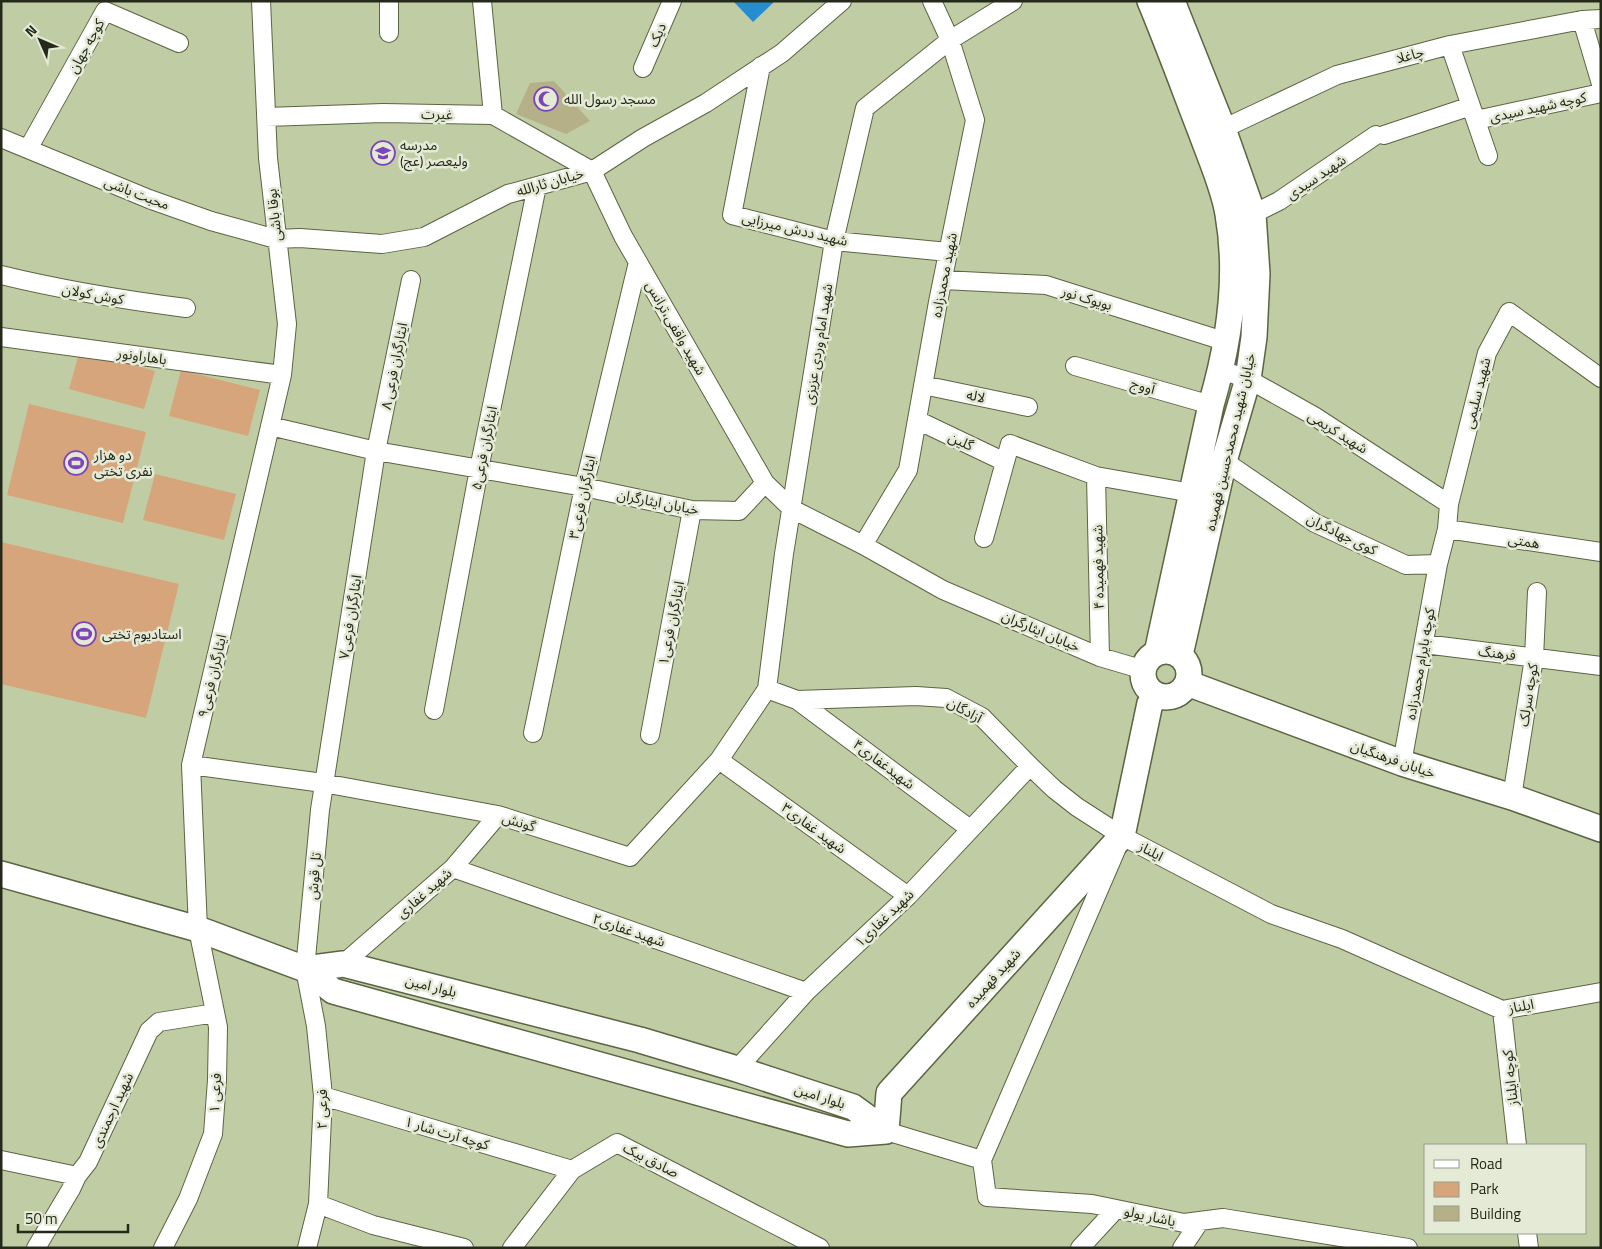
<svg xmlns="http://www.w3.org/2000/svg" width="1602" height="1249" font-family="'Titillium Web','Noto Sans Arabic',sans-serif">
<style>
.green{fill:#d6a57b}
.water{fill:#268ece}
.building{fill:#b5b087}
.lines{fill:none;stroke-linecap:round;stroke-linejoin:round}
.street-casing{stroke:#5a6541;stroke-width:20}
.secondary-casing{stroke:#5a6541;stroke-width:28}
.street{stroke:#fff;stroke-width:18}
.secondary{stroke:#fff;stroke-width:25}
.labels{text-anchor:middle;stroke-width:5;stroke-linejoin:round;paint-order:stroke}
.street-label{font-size:14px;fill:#25291a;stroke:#e4ead6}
.poi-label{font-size:14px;fill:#25291a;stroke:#e4ead6;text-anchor:start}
</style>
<rect width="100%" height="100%" fill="#c0cda4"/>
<path class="green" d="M80 350 155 371 144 409 69 389Z
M181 370 260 390 248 436 169 416Z
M29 404 146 432 123 523 7 495Z
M155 474 236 494 224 540 143 520Z
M1 542 179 584 146 718 1 684Z"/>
<path class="water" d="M733 1H775L753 22Z"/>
<path class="building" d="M554 81 590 121 566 134 516 114 530 83Z"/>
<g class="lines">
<g class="street-casing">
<path id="street" d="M1582 20 1601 84
M389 33V1
M1450 45 1488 156
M761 66 732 215 834 241 948 252
M643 68 672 1
M493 115 592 171 623 236 765 483
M266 117 383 113 493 115 482 1
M1476 120 1601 93
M1229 126 1337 75 1450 45 1582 20 1601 19
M1384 135 1471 106
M1 138 149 199 211 221 276 239 300 238 382 244 424 237 508 194 592 171 643 138 706 103 782 53 842 1
M28 149 105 11 179 43
M1253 214 1279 201 1376 135
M1 275C62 290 124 300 186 308
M943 280 1046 285 1227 342
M1 337 282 375
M1075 366 1211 405
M1221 370 1248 379 1314 416 1449 504
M923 385 1028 407
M917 420 1005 462
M270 426 376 451 584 487 692 510 739 511 765 483 792 509 863 545 943 590 1100 657 1144 670
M1224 461 1315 523 1406 565 1438 564 1447 529 1449 504 1487 353 1509 312 1601 378
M1096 476 1100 657
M1447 529 1601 552
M984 538 1010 444 1096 476 1192 493
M863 545 908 470 938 302 975 120 950 40 932 1
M1424 644 1601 666
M767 689 797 700 916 696 946 698 982 717 1030 766 1054 789 1077 807 1122 836 1271 914 1342 939 1502 1010 1601 992
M797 700 970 829
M434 710 479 469 537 186
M533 733 584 487 638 262
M650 735 692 510
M719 760 908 896
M1402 763 1438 564
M191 765 323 783 498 815 630 857 719 760 767 689 784 554 834 241 865 108 950 40 1013 1
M1512 797 1534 658 1537 592
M453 868 806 992
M343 964 453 868 498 815
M1502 1010 1517 1145
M737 1069 806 992 908 896 1030 766
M323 1096 572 1170
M886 1131 982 1160 1116 850
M1 1160 77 1176
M982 1160 987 1197 1092 1204 1184 1223 1223 1218 1408 1248
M318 1204 373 1225 464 1248
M1527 1233 1529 1248
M36 1248 71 1189 77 1176 88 1162 149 1031 159 1022 215 1013
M163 1248 188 1199 213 1134 217 1080 218 1027 198 929 191 765 282 375 287 324 268 158 261 1
M307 1248 318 1204 323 1096 316 1026 305 969 320 810 376 451 411 280
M512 1248 572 1170 617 1143 820 1248
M1080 1248 1116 1209
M1182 1248 1200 1221"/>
</g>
<g class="secondary-casing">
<path id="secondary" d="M1150 1C1168 44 1184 88 1201 132 1210 157 1224 188 1228 214 1239 277 1229 344 1211 405L1157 653
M1172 1 1223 129 1253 214 1257 274 1254 337 1248 379 1224 461 1180 655
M1143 674a23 23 0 1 1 46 0a23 23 0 1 1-46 0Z
M1187 683 1402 763 1512 797 1601 829
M1 874 198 929 305 969 333 991 848 1134 886 1131
M305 969 343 964 640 1040 737 1069 853 1107 886 1131
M886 1131 889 1093 1122 836 1150 703 1159 696"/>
</g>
<use href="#street" class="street"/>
<use href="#secondary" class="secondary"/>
</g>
<defs>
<g id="mosque-ring" transform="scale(1.25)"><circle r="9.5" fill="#e4ead6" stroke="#7b44ba" stroke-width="1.5"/><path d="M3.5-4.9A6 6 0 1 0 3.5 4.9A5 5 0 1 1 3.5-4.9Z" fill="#7b44ba"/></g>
<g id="school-ring" transform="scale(1.25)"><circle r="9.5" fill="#e4ead6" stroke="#7b44ba" stroke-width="1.5"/><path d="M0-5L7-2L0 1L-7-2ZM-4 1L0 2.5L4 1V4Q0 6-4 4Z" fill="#7b44ba"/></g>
<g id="stadium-ring" transform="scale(1.25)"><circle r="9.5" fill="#e4ead6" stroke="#7b44ba" stroke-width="1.5"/><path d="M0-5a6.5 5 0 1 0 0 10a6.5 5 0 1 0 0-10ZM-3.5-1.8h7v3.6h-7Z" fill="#7b44ba"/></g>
</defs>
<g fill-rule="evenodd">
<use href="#mosque-ring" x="546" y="99"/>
<use href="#school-ring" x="383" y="153"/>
<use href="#stadium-ring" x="76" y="463"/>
<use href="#stadium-ring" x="84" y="634"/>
</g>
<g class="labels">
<g class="street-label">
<text transform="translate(657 35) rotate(-67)" y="5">دیک</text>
<text transform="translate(86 46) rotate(-61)" y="5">کوچه جهان</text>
<text transform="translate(1410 55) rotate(-15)" y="5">چاغلا</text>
<text transform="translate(1538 107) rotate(-12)" y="5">کوچه شهید سیدی</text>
<text transform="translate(437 114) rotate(1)" y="5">غیرت</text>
<text transform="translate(1316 177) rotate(-34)" y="5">شهید سیدی</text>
<text transform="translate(550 182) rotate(-16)" y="5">خیابان ثارالله</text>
<text transform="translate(137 193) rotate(21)" y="5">محبت باشی</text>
<text transform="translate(274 215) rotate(-96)" y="5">بوقا باشی</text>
<text transform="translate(795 229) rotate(13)" y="5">شهید ددش میرزایی</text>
<text transform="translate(944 275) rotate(-79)" y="5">شهید محمدزاده</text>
<text transform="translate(93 294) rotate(10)" y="5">کوش کولان</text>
<text transform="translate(1087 298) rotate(17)" y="5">بویوک نور</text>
<text transform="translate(676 328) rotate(60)" y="5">شهید واقفی،ترانس</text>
<text transform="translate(818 344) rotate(-81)" y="5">شهید امام وردی عزیزی</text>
<text transform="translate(142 356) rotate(8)" y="5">باهاراونور</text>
<text transform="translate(394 366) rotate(-79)" y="5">ایثارگران فرعی ۸</text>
<text transform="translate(1143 386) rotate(16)" y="5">آووج</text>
<text transform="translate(1477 393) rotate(-76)" y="5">شهید سلیمی</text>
<text transform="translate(976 396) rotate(12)" y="5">لاله</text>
<text transform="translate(1338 432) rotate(32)" y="5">شهید کریمی</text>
<text transform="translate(961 441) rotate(25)" y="5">گلین</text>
<text transform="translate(1230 442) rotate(-77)" y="5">خیابان شهید محمدحسین فهمیده</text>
<text transform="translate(484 448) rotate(-79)" y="5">ایثارگران فرعی۵</text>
<text transform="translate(582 497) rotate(-78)" y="5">ایثارگران فرعی۳</text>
<text transform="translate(658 502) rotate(11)" y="5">خیابان ایثارگران</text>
<text transform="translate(1342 534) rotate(26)" y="5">کوی جهادگران</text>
<text transform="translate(1524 541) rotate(9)" y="5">همتی</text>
<text transform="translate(1098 567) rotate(-91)" y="5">شهید فهمیده ۴</text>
<text transform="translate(350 617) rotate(-81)" y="5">ایثارگران فرعی۷</text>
<text transform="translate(671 623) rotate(-79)" y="5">ایثارگران فرعی۱</text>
<text transform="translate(1041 631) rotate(23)" y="5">خیابان ایثارگران</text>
<text transform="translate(1497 653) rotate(7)" y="5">فرهنگ</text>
<text transform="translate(1420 664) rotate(-80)" y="5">کوچه بایرام محمدزاده</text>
<text transform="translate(212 676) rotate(-77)" y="5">ایثارگران فرعی۹</text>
<text transform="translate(1528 695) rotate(-81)" y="5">کوچه سرلک</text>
<text transform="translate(965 710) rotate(29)" y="5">آزادگان</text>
<text transform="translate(1393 759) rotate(19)" y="5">خیابان فرهنگیان</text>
<text transform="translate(884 764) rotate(37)" y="5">شهیدغفاری۴</text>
<text transform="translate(519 822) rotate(17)" y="5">گونش</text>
<text transform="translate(814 828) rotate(36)" y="5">شهید غفاری۳</text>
<text transform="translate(1151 851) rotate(28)" y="5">ایلناز</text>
<text transform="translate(314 876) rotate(-85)" y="5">تل قوش</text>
<text transform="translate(424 893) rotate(-41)" y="5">شهید غفاری</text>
<text transform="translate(884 918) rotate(-44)" y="5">شهید غفاری۱</text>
<text transform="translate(629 930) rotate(19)" y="5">شهید غفاری۲</text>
<text transform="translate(993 978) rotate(-48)" y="5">شهید فهمیده</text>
<text transform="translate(431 986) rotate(14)" y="5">بلوار امین</text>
<text transform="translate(1521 1006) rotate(-10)" y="5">ایلناز</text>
<text transform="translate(1510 1078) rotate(-96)" y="5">کوچه ایلناز</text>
<text transform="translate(215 1093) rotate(-87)" y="5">فرعی ۱</text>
<text transform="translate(820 1096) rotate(18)" y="5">بلوار امین</text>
<text transform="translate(322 1109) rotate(-90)" y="5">فرعی ۲</text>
<text transform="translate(112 1110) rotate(-65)" y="5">شهید ارجمندی</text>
<text transform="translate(447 1133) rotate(16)" y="5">کوچه آرت شار ۱</text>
<text transform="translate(651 1160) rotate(27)" y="5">صادق بیک</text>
<text transform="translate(1150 1216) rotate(12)" y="5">یاشار یولو</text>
</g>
<g class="poi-label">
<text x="564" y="104">مسجد رسول الله</text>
<text x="400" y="150">مدرسه<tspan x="400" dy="16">ولیعصر (عج)</tspan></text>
<text x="94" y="460">دو هزار<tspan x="94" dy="16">نفری تختی</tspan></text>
<text x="102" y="639">استادیوم تختی</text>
</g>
</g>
<rect width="1602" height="1249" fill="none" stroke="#25291a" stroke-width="5"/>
<rect x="1424" y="1144" width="162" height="90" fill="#e4ead6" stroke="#989d8b"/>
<rect x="1434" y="1160" width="25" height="8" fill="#ffffff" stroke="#989d8b"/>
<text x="1470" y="1169" font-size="15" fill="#25291a">Road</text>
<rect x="1434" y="1182" width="25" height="15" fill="#d6a57b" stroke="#989d8b"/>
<text x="1470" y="1194" font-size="15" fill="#25291a">Park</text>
<rect x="1434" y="1206" width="25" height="15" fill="#b5b087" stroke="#989d8b"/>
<text x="1470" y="1219" font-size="15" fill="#25291a">Building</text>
<g transform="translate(40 40) rotate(315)" stroke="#e4ead6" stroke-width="4" paint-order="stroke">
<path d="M0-4L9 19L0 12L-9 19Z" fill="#25291a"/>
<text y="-8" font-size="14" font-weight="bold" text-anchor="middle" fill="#25291a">N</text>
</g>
<path d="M18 1224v8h110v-8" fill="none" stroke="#25291a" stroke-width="2.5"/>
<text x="25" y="1224" font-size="15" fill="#25291a" stroke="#e4ead6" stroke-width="4" paint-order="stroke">50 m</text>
</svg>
